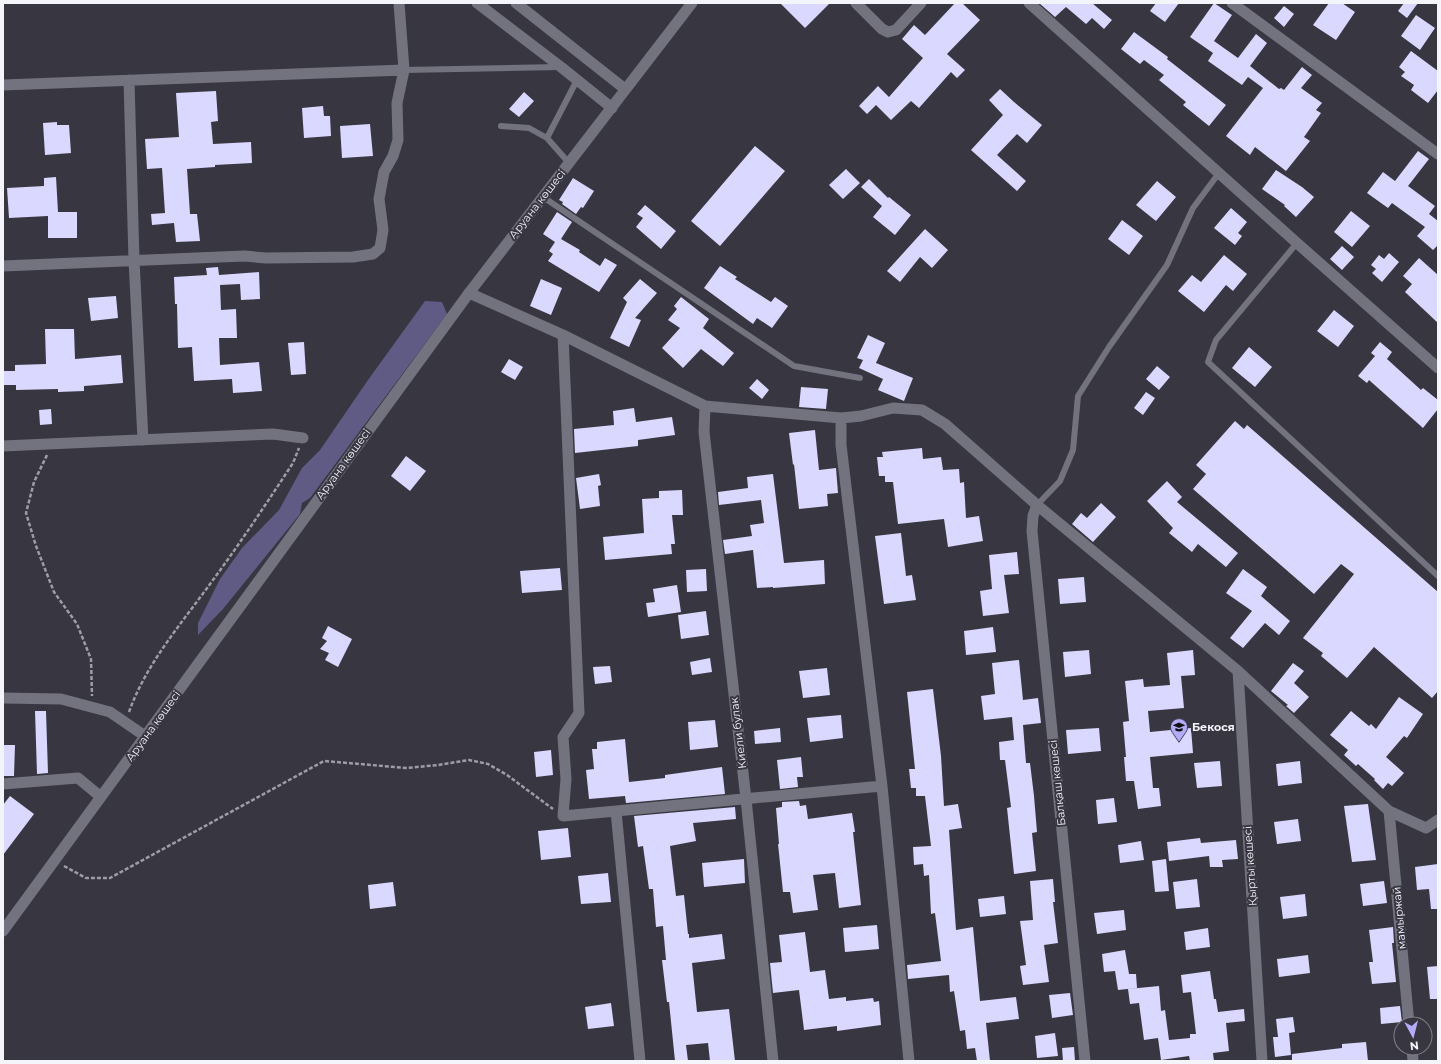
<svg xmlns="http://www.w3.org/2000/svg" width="1441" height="1064" font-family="Montserrat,sans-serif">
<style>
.forest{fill:#5f5b84}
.building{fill:#dad8fe}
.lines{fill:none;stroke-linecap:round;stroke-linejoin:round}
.path{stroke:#9e9da6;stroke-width:2.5;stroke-dasharray:4 2;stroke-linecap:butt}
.service{stroke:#73737f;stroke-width:6}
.minor{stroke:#73737f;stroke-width:11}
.tertiary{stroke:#73737f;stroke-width:11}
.labels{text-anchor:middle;stroke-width:4;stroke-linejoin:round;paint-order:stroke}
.street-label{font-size:11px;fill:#f4f4fb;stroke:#373641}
.poi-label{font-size:11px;font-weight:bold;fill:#f4f4fb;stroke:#373641;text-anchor:start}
</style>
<rect width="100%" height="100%" fill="#373641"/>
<path class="forest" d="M425 301 442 302 447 314 310 498 302 503 300 514 223 609 198 635V623L220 579 242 548 279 510 302 468 320 450 368 380Z"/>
<path class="building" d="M780 3H830L805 28Z
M955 3H962L980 20 947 54 965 70 957 78 951 72 919 108 911 101 891 120 876 105 867 114 859 106 878 86 889 97 923 58 902 39 914 25 925 35Z
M1039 3H1092L1112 20 1104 29 1092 18 1086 24 1066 7 1055 17Z
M1156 3H1179L1165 22 1150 11Z
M1214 3 1232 15 1214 41 1238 58 1256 34 1267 43 1250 66 1279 89 1281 88 1284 90 1302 67 1312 75 1301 88 1322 103 1316 110 1321 113 1304 137 1310 141 1286 171 1255 147 1250 155 1226 136 1263 88 1248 77 1242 85 1208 61 1213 53 1190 37Z
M1329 3H1342L1355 12 1336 40 1313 25Z
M1404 3H1418L1407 18 1398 11Z
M1284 6 1294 14 1284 27 1274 18Z
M1416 15 1435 28 1420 50 1401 36Z
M1134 32 1168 57 1167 59 1226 105 1209 126 1183 105 1186 102 1159 80 1164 75 1144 60 1140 64 1121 49Z
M1411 51 1438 71V90L1428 103 1411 90 1414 85 1401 76 1405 72 1399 67Z
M1000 89 1014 102 1042 125 1027 143 1017 134 997 155 1026 181 1017 191 971 150 1003 115 989 100Z
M216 91 218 121 211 122 213 144 251 142 252 163 215 165V167L187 169 190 214H197L200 241 176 242 174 223 152 225 151 214 165 213 162 168 147 169 145 139 179 137 176 93Z
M524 92 534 101 519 117 509 109Z
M323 106 324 116H330L331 136 304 138 302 108Z
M57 122V125H69L71 153 45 155 43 123Z
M370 124 373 156 342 158 340 126Z
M755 146 785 171 720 246 691 221Z
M1418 151 1429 159 1408 186 1435 206 1429 214 1438 221V245L1433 250 1417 236 1425 227 1392 203 1388 208 1367 193 1383 172 1395 181Z
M846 169 860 183 843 199 829 185Z
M1276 170 1302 187 1314 197 1296 217 1284 206 1285 205 1262 189Z
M56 177 58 212H77V238H48V216L9 218 7 188 44 186V178Z
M573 178 594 191 583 208 581 207 576 214 562 204 563 202 559 200Z
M869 179 888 198 889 197 911 215 895 235 873 217 882 206 861 187Z
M1157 181 1176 197 1156 221 1136 205Z
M645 205 676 231 661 249 636 227 643 218 637 214Z
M1231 208 1247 222 1238 233 1242 236 1235 245 1214 228Z
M1351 211 1370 226 1352 247 1334 232Z
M557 212 572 222 561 239 580 250 579 252 600 266 605 258 617 265 599 292 548 261 553 254 549 251 555 242 543 234Z
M1122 220 1143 236 1129 255 1108 239Z
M925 229 948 250 932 268 920 257 900 282 887 271Z
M1342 246 1354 257 1342 270 1330 259Z
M1389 253 1399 262 1382 282 1372 273 1376 269 1371 265 1379 255 1384 259Z
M1224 255 1247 274 1233 291 1226 285 1204 312 1178 291 1192 275 1201 282Z
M1419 258 1438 275V323L1405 292 1412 284 1403 276Z
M720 266 737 277 735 279 771 302 775 297 788 306 772 328 757 318 753 324 704 288Z
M218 267 219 275 259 272 260 299 241 300 240 284 220 285 221 310 236 309 237 338H219L220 365 259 362 262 391 233 393 232 379 194 381 192 347 178 348 177 304H175L174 277 207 275 206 268Z
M541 279 562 288 551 315 530 306Z
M640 279 657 293 635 318 641 320 629 347 610 338 627 302 623 298Z
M116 296 118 318 91 321 88 298Z
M681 297 709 319 703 328 734 353 723 366 701 349 683 368 662 348 680 328 668 320 677 309 674 306Z
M1334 310 1354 326 1338 347 1317 331Z
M45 329H74L75 359 121 355 123 383 84 386V391L58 392V389L16 390V385H3V371H15V365L46 364Z
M868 335 885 343 876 363 913 378 904 401 878 390 883 379 859 368 863 360 857 358Z
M304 342 306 374 291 375 288 343Z
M1380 342 1392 352 1387 359 1421 390 1423 388 1438 400V409L1423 428 1369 380 1367 383 1358 376 1375 356 1371 353Z
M1249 347 1272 367 1255 387 1232 368Z
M509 359 523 367 515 380 501 372Z
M1157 366 1170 377 1159 390 1146 379Z
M757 379 769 390 762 399 749 388Z
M801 387 828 389 826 409 799 407Z
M1146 392 1155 398 1143 415 1134 408Z
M634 408 636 422 672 417 675 435 638 440V446L575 453 574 429 614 425 613 411Z
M51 409 52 424 40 425 39 410Z
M1235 421 1244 429 1247 425 1438 592V691L1432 698 1374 647 1347 678 1321 656 1323 653 1303 638 1354 574 1341 564 1314 594 1193 489 1206 474 1196 465Z
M815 430 819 470 836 468 838 493 827 494 828 506 799 509 794 464 793 465 789 433Z
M922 448 923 459 941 457 943 470 959 469 960 483 964 482 966 518 979 516 983 541 948 547 944 519 898 524 893 482H885V476H879L877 457H883L882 452Z
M406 456 426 471 410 491 391 476Z
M599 474 601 485 598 486 600 506 580 509 576 478Z
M773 474 784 563 824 560 825 584 773 588V587L757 588 753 550 725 554 723 540 752 536 750 525 764 523 761 500 719 505 718 492 748 488 747 477Z
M1167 481 1182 497 1177 502 1238 553 1226 567 1198 544 1192 552 1169 533 1173 528 1147 501Z
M682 490 683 515H672L675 544H671L672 554 605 560 603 537 644 533 642 499 659 498V491Z
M1101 503 1116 517 1093 542 1072 524 1081 513 1087 518Z
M901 533 906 576 912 575 916 600 884 604 875 536Z
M1017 552 1019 574 1004 575 1009 613 983 616 980 591 992 589 989 555Z
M560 568 562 590 522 593 520 571Z
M706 569 707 591 687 592 686 570Z
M1243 569 1267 587 1261 596 1290 621 1279 635 1265 623 1243 648 1230 638 1252 611 1226 593Z
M1084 577 1086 602 1060 604 1058 579Z
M677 585 681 612 648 617 646 603 655 602 653 589Z
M706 611 709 635 681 639 678 615Z
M328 626 352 639 338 667 325 660 329 653 320 649 327 641 322 638Z
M993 627 996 652 966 655 964 631Z
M1089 650 1091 674 1065 677 1063 652Z
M1193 650 1195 675 1181 676 1184 708 1148 711 1150 732 1191 728 1193 753 1150 757 1153 788H1159L1161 806 1138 809 1134 781H1126L1124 757H1126L1123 722 1129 721 1125 681 1143 679 1144 687 1170 685 1167 653Z
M710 658 712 672 692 675 690 662Z
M1019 660 1023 700 1038 698 1041 723 1023 725 1026 763H1030L1034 796 1037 832 1032 833 1036 871 1014 874 1007 808 1011 807 1005 760H1000L999 742 1014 740 1012 717 984 720 981 696 995 694 992 663Z
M1293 663 1304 671 1294 683 1309 697 1294 713 1286 706 1288 705 1271 691Z
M610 666 612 682 595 684 593 667Z
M827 668 830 695 803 698 799 671Z
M933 689 941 756 944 806 958 804 962 828 949 830 956 930 973 927 980 1001 1016 997 1019 1019 986 1023 990 1061H977L975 1048 967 1049 965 1030 960 1031 954 991 950 992 949 975 908 979 907 965 941 961 935 913 931 914 929 875 924 876 923 864 914 865 913 847 931 846 925 796H916V788H911L909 769H915L907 692Z
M1399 697 1423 714 1407 738 1404 736 1386 757 1404 773 1392 786 1388 783 1383 789 1374 780 1375 779 1358 764 1356 766 1344 755 1348 750 1330 735 1351 711 1369 726 1371 724 1376 729Z
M35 711H46L48 773 37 774Z
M841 715 843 738 810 742 807 718Z
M715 720 718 747 690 750 688 722Z
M780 728 781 742 755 744 754 731Z
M1099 728 1101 751 1068 754 1066 730Z
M625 739 629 782 665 778V775L722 767 725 794 626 803 625 796 589 799 586 770 594 769 592 749H597V742Z
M3 745H15L14 776H3Z
M551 750 553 775 536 777 534 752Z
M801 757 803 777H797L798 787 780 789 777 760Z
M1220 761 1222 786 1197 788 1194 763Z
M1300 761 1302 783 1278 786 1276 764Z
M10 796 34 814 3 855V805Z
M1114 798 1117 822 1098 824 1096 800Z
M799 801 800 806 806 805 808 819 852 813 855 832H853L861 905 839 908 835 873 813 875 818 910 793 913 790 892H783L778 844H779L776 808 782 807V802Z
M1368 804 1376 860 1352 862 1344 806Z
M735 807 736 819 693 823 696 841 670 846 676 896 684 895 688 934H689V938L722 934 725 959 692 963 697 1012 729 1009 735 1061H710L708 1043 686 1045 688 1061H675L669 1002H667L662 960H666L663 926 656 927 653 889H649L643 846 638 847 634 816Z
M1298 819 1301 841 1277 844 1274 822Z
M568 828 571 857 541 860 538 831Z
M1200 838 1201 843 1236 840 1238 859 1222 860 1223 867H1210L1209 856 1169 861 1167 842Z
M1141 841 1144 860 1120 863 1118 845Z
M744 859 745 883 704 887 702 863Z
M1166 859 1169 891 1155 892 1152 861Z
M1438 864V909H1431L1429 889 1417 890 1415 867Z
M608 873 611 902 581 904 578 876Z
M1053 879 1055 902H1053L1058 943 1044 945 1049 982 1023 985 1020 966 1026 965 1020 921 1033 920 1030 881Z
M1197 879 1200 907 1176 909 1173 882Z
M1384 881 1387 903 1363 906 1360 884Z
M393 882 396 906 370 909 368 885Z
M1305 894 1307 916 1283 919 1280 897Z
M1004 896 1006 914 980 917 978 899Z
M1124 910 1126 930 1097 934 1094 913Z
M877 925 879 949 845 952 843 928Z
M1393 927 1394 943H1392L1396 982 1372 984 1369 962H1373L1369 930Z
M1208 928 1210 947 1186 950 1184 932Z
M805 932 810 972 825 970 829 999 846 997V1001L873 998 874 1002 879 1001 881 1025 837 1031V1026L804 1030 799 990 773 993 770 963 782 962 779 935Z
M1125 950 1129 974H1136L1137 988 1118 990 1115 971 1104 972 1102 954Z
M1308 955 1310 973 1279 977 1277 959Z
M1438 966V999H1430L1427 967Z
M1210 971 1214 999H1216L1218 1012 1244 1009 1245 1021 1226 1023 1229 1051 1213 1053 1214 1061H1190L1189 1056 1161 1060 1158 1038 1144 1040 1139 1003 1130 1004 1128 989 1159 986 1161 1011 1165 1010 1169 1040 1190 1038V1034H1196L1191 992 1183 993 1181 975Z
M1070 993 1073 1015 1052 1018 1049 995Z
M611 1003 614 1026 588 1029 585 1007Z
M1400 1006 1402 1022 1381 1024 1380 1008Z
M1293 1017 1295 1032 1289 1033 1291 1055 1275 1057 1273 1037H1278L1276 1019Z
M1055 1033 1058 1056 1037 1058 1035 1036Z
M1366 1042 1368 1061H1292V1054L1342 1048V1044Z
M1074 1047 1075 1061H1063L1062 1048Z"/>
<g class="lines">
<path class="path" d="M47 455 34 482 26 513 36 546 54 592 77 624 91 659 92 696
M129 712C146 664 181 624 210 584 239 545 266 504 293 463L299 448
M64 866 86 878H110L324 761 407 768 438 765 469 760 488 764 507 775 553 809"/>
<path class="service" d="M404 70 559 67
M501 126 529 128 547 138
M569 163 547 138 577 80
M543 197 794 366 860 378
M1297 243 1216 340 1208 362 1438 576
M1037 505 1060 481 1073 450 1078 396 1109 347 1167 265 1193 208 1219 173"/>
<path class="minor" d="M856 3 882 29 888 32 896 30 921 3
M1029 3 1297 243 1438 368
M1232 3 1438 154
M129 80 134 260 143 440
M3 85 404 70
M3 266 244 256 266 258 353 257 373 254 380 248 383 230 379 199 384 172 393 156 398 140 397 103 404 70 399 3
M469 293 563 335 705 406 841 418V445L882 786 909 1061
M563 335 579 713 563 737 566 779 563 816 882 786
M705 406 704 432 746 799 773 1061
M841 418 861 416 893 408 922 410 945 424 1037 505 1238 671 1389 811 1426 828 1438 820
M3 446 273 434 303 438
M1037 505 1033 516 1032 531 1085 1061
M1238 671 1262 1061
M3 698 61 699 110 712 145 736
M3 784 78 778 101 797
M616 811 640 1061
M1389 811 1409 1024
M1412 1048 1413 1061"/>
<path class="tertiary" d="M477 3 561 67 612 108
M516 3 625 89
M3 931 469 293 692 3"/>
</g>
<defs>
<g id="school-pin" transform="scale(0.9)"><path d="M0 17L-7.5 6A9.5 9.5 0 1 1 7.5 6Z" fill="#b4acf9" stroke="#373641"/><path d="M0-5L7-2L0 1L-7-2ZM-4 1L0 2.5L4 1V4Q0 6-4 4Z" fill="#111"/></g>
</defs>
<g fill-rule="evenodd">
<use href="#school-pin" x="1179" y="727"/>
</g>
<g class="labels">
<g class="street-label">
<text transform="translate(537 204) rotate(-52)" y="4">Аруана көшесі</text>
<text transform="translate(343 464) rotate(-54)" y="4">Аруана көшесі</text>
<text transform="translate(153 726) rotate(-54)" y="4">Аруана көшесі</text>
<text transform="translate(738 733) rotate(-97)" y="4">Киели булак</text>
<text transform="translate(1057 783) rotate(-96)" y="4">Балқаш көшесі</text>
<text transform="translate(1250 866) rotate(-94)" y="4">Қырты көшесі</text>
<text transform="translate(1399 918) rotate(-95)" y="4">мамыржай</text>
</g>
<g class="poi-label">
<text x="1192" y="731">Бекося</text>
</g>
</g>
<rect width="1441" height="1064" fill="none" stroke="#f4f4fb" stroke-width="8"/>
<g transform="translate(1413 1036) rotate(173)"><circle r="19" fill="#373641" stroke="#83828b"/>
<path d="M0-3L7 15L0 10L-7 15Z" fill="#b4acf9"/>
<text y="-6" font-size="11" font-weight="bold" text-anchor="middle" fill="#f4f4fb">N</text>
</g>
</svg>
